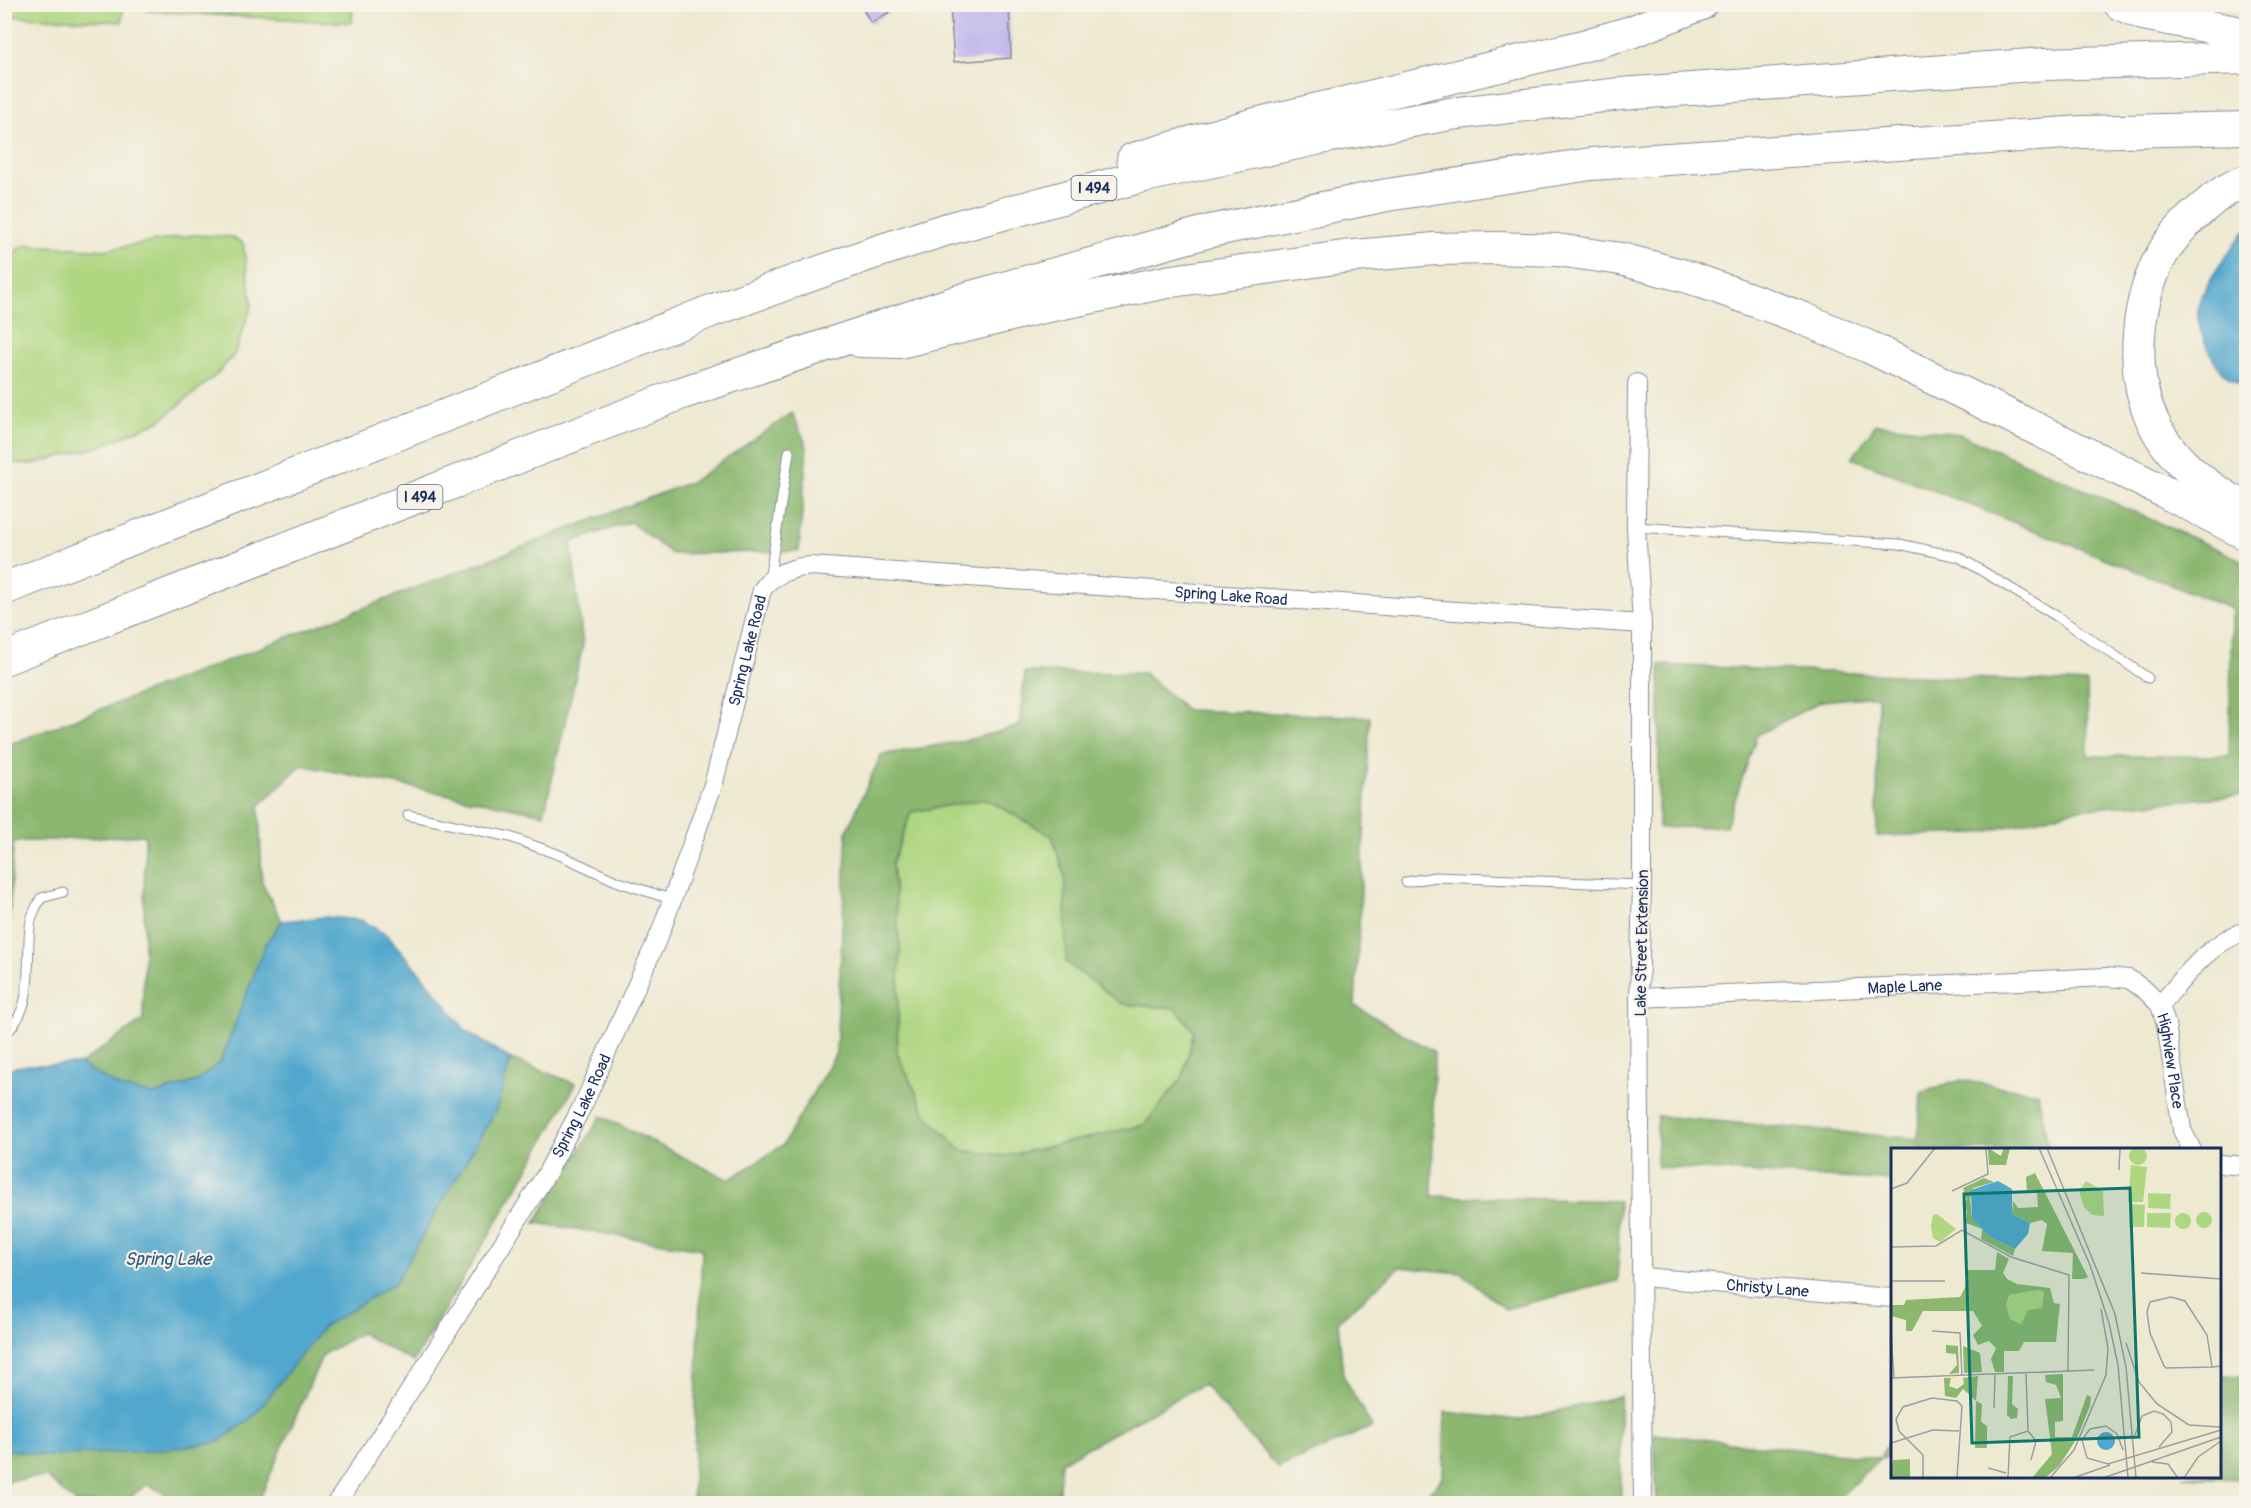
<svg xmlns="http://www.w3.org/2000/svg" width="2251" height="1508" font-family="Pangolin,sans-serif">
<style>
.green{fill:#afd681;stroke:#658270;stroke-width:1.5}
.forest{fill:#8bb76f;stroke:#537366;stroke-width:1.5;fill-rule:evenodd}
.water{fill:#51a7cd;stroke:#366b96;stroke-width:1.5}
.building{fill:#bdb3ec}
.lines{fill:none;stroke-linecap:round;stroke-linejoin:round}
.service-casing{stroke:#848c98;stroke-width:11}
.minor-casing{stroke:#848c98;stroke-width:20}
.motorway-casing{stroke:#848c98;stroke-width:34}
.service{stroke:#fff;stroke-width:9}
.minor{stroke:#fff;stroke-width:18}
.motorway{stroke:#fff;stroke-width:32}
.labels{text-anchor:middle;stroke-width:4.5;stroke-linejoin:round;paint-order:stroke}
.shield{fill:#f7f3e8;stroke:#5d6a87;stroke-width:1.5}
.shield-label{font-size:15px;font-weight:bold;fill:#1b2f5e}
.street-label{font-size:16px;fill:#1b2f5e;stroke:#f7f3e8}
.water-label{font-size:18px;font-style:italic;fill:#2e5985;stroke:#f7f3e8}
.inset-road{fill:none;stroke:#9a9fa3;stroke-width:1.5}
.view{fill:#0f766e;fill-opacity:0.15;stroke:#0f766e;stroke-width:3}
.inset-edge{fill:none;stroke:#1b2f5e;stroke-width:3}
</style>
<rect width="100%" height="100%" fill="#f7f3e8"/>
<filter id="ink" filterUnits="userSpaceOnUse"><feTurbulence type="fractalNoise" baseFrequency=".0167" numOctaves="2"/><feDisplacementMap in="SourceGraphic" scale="12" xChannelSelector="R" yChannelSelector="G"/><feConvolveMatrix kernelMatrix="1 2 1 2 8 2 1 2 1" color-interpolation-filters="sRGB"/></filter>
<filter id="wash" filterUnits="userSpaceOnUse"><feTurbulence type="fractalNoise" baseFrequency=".008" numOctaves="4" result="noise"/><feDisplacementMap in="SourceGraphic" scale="24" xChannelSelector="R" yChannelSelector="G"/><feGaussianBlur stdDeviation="1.35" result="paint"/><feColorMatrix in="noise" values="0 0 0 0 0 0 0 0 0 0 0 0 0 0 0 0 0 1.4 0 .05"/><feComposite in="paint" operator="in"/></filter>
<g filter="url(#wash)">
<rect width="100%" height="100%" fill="#eee9d1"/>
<path class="green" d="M148 4H353V5L352 23 147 11Z
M4 5H123L122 22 5 16Z
M193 235 232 237 243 243 252 305 234 355 216 375 161 420 98 447 32 464 5 463V280C9 261 8 250 29 245L104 250Z
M986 799 1052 836 1065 876 1067 962 1122 1004 1176 1008 1194 1031 1183 1077 1144 1125 1007 1156 961 1150 927 1116 897 1053 900 948 892 864 911 812Z"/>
<path class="forest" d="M792 413 807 446 799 551 672 554 630 522 571 542 583 645 544 814 301 765 259 806 262 883 282 921 265 945 221 1061 197 1081 154 1095 121 1088 80 1064 143 1020 145 835 13 842 9 931H5V746L693 481Z
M1876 424 1960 434 2246 562V795L2079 809 1980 833 1877 836 1878 696 1821 701 1757 735 1726 826 1658 828 1660 665 2087 683 2088 756H2229L2232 609 1852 458Z
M1025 672 1144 673 1187 710 1370 717 1355 1006 1434 1052 1432 1196 1619 1201 1618 1281 1505 1309 1461 1273 1400 1267 1338 1321 1343 1375 1372 1427 1278 1468 1203 1384 1061 1462 1058 1503H692L702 1249 535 1223 601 1116 729 1180 783 1145 836 1053 847 831 881 755 963 741 1019 726ZM986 799 1052 836 1065 876 1066 962 1122 1004 1176 1008 1194 1031 1183 1077 1144 1125 1007 1156 961 1150 927 1116 897 1053 900 948 892 864 911 812Z
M511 1059 576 1084 521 1181 413 1362 361 1333 323 1354 260 1498 239 1503H180L148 1484 121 1503H76L46 1477 11 1480 5 1484V1449L47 1456 252 1418 323 1327 395 1283 496 1110Z
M1961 1080 2038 1093 2048 1147 2046 1150H1892V1181L1657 1167V1116L1918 1139 1921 1093Z
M2220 1375 2246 1376V1479L2182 1477 2220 1476Z
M1620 1396 1621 1503H1421L1443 1476 1445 1412 1519 1420Z
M1654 1434 1880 1458 1892 1434V1459L1880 1458 1834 1503H1657Z"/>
<path class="water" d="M2246 231V386C2227 380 2219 370 2210 353 2204 341 2196 324 2198 310 2202 285 2228 255 2242 234Z
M325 917 361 920 387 935 427 981 466 1031 511 1059 496 1110 395 1283 323 1327 252 1418 218 1442 149 1451 47 1456 5 1449V1069L28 1065 80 1064 121 1088 154 1095 197 1081 221 1061 265 945 282 921Z"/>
<g id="blocks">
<path class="building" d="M860 4H903L871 23Z
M950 4H1009L1011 58 954 62Z"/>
</g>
</g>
<g filter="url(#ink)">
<use href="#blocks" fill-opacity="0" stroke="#848c98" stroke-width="1.5"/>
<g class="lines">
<g class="service-casing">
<path id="service" d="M1636 527 1899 544 1959 557 2058 617 2148 678
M769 581 789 452
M408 815 510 837 562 856 616 881 673 900
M1406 882 1435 877 1642 885
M4 1035C38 1007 24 958 31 920 33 912 37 905 41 898L63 892"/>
</g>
<g class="minor-casing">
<g id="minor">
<path d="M1637 383 1636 527 1642 624V885L1639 998 1643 1504"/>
<path id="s1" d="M1639 998 2106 977 2129 979 2146 991 2160 1005 2166 1024 2182 1130 2192 1150"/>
<path d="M2160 1005C2185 977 2209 942 2246 931"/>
<path d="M2220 1164 2246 1166"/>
<path id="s2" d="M1642 1277 1892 1298"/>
<path id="s3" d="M336 1504 417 1380 547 1173 584 1103 661 931 714 782 762 590 769 581 782 573 796 568 811 566 1642 624"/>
</g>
</g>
<g class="motorway-casing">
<path id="motorway" d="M2120 4 2143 14 2246 34
M1133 159 1251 125 1579 47 1631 32 1701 4
M2246 181C2230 186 2216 196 2204 207 2183 224 2164 246 2154 271 2136 313 2132 372 2150 415 2167 457 2206 489 2246 507
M860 341 900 342 1043 307 1172 281 1343 257 1435 249 1496 248 1557 250 1621 259 1685 276 1750 299 1802 318 1869 347 2165 492 2246 534
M4 589 711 311 870 254 944 230 1135 178 1330 136 1450 114 1620 94 2046 64 2246 58
M4 659 682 393 968 298 1210 231 1387 195 1591 164 2082 132 2246 128"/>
</g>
<use href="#service" class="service"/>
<use href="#minor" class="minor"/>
<use href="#motorway" class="motorway"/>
</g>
</g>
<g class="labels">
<g class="shield">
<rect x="1071.5" y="176" width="45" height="24" rx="4.5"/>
<rect x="397.5" y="485" width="45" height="24" rx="4.5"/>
</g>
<g class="shield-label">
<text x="1094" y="193">I 494</text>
<text x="420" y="502">I 494</text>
</g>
<g class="street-label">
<text dy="6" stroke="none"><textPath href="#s3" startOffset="1494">Spring Lake Road</textPath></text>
<text dy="6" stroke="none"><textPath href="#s3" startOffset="954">Spring Lake Road</textPath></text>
<text transform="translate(1641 943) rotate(-89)" y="6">Lake Street Extension</text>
<text dy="6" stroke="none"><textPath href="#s1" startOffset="266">Maple Lane</textPath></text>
<text dy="6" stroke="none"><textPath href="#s1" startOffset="588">Highview Place</textPath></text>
<text dy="6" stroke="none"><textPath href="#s3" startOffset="468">Spring Lake Road</textPath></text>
<text dy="6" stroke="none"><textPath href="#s2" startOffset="126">Christy Lane</textPath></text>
</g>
<g class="water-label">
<text x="168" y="1265">Spring Lake</text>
</g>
</g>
<g transform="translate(1891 1148)">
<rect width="330" height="330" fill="#eee9d1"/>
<path d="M238 8a9 9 0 1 1 18 0a9 9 0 1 1-18 0ZM240 17 256 19 252 54H237ZM195 33 212 43 213 68 201 67 193 59 188 43ZM257 45 280 46 279 61 257 60ZM239 56 254 57 253 79H238ZM305 72a8 8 0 1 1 16 0a8 8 0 1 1-16 0ZM256 65H280L279 80 256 79ZM284 73a8 8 0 1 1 16 0a8 8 0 1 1-16 0ZM46 66 65 81 49 94 42 90 40 78 42 67ZM147 142 153 144 155 152 151 160 130 176 119 171 115 156 120 147Z" fill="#afd681"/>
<path d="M97 0 110 8 113 0H119L115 17H98ZM144 25 197 129 193 131H181L182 105 151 103 156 76 151 72 139 75 121 66 122 53 127 60 147 59 146 45H136L135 29ZM93 30 103 34 82 40 79 51 81 70 99 89 124 101 122 108 90 91 91 81 75 75 76 62 71 57 76 51 72 40ZM106 104 118 111 112 125 116 131 126 136 159 140 163 155 169 156 165 194H133L128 203H113V224H104L100 211 105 200 98 193 87 197 82 187 91 178 82 163H32L21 183H15V172L0 168V157H13L15 152 69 149 76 136 75 122H104ZM147 142 153 144 151 160 137 162 130 176 119 171 115 156 119 147ZM55 197 67 198 68 225 58 226 66 217 65 206 55 205ZM72 198 89 205 91 224 73 225ZM172 226V273L164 274V289H181L196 247 200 249 199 258 186 290 168 318 154 330H141L161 306 154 251 170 250 165 237 155 234 154 227ZM87 228 85 253 91 256 90 274 96 278V300H84L85 253 72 241 65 250 54 248 53 230H60L58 238 66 241 73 236 72 230ZM117 228H122L121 256 127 261 126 270 120 271 116 267ZM19 311V330H0L2 312Z" fill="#8bb76f" fill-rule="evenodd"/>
<path d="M107 33 121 41V66L139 75 137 86 124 101 99 89 81 70 80 42ZM206 293a9 9 0 1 1 18 0a9 9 0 1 1-18 0Z" fill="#51a7cd"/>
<path class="inset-road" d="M148 0 199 117 218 175 227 217 237 330M156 0 224 166 235 219 245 330M228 22 229 0M0 41 16 35 44 0M61 43 97 26 95 0M0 99 45 98 71 82 120 109 178 127 177 224M250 125 330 131M0 133H54M41 183 69 185 71 228M0 185 3 230M235 195 248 234 266 256 298 277 329 279M321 219 316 187 294 153 280 149 259 154 256 164 259 185 273 218 275 220 321 219 330 218M135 225 137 282M0 230 203 222M103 260 104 226M137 283 145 293 140 312M244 287 251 268 263 263 272 266 280 274 281 284 268 299M0 295 42 282 68 283M232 302 226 286 215 278 199 281 191 292 196 310 217 316 330 282M261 314 277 316 287 330M97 320 115 325M32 330V307L8 283 5 271 12 259 41 250 66 253 71 258 66 330M117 330 119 289 137 283M159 330 183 302 215 227 217 200 210 161M182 330 219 317M212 330 330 289M293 330 307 309 330 293"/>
<path class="view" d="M239 40 248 289 81 295 73 46Z"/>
<rect width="330" height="330" class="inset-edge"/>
</g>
<rect width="2251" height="1508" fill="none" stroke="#f7f3e8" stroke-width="24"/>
</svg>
